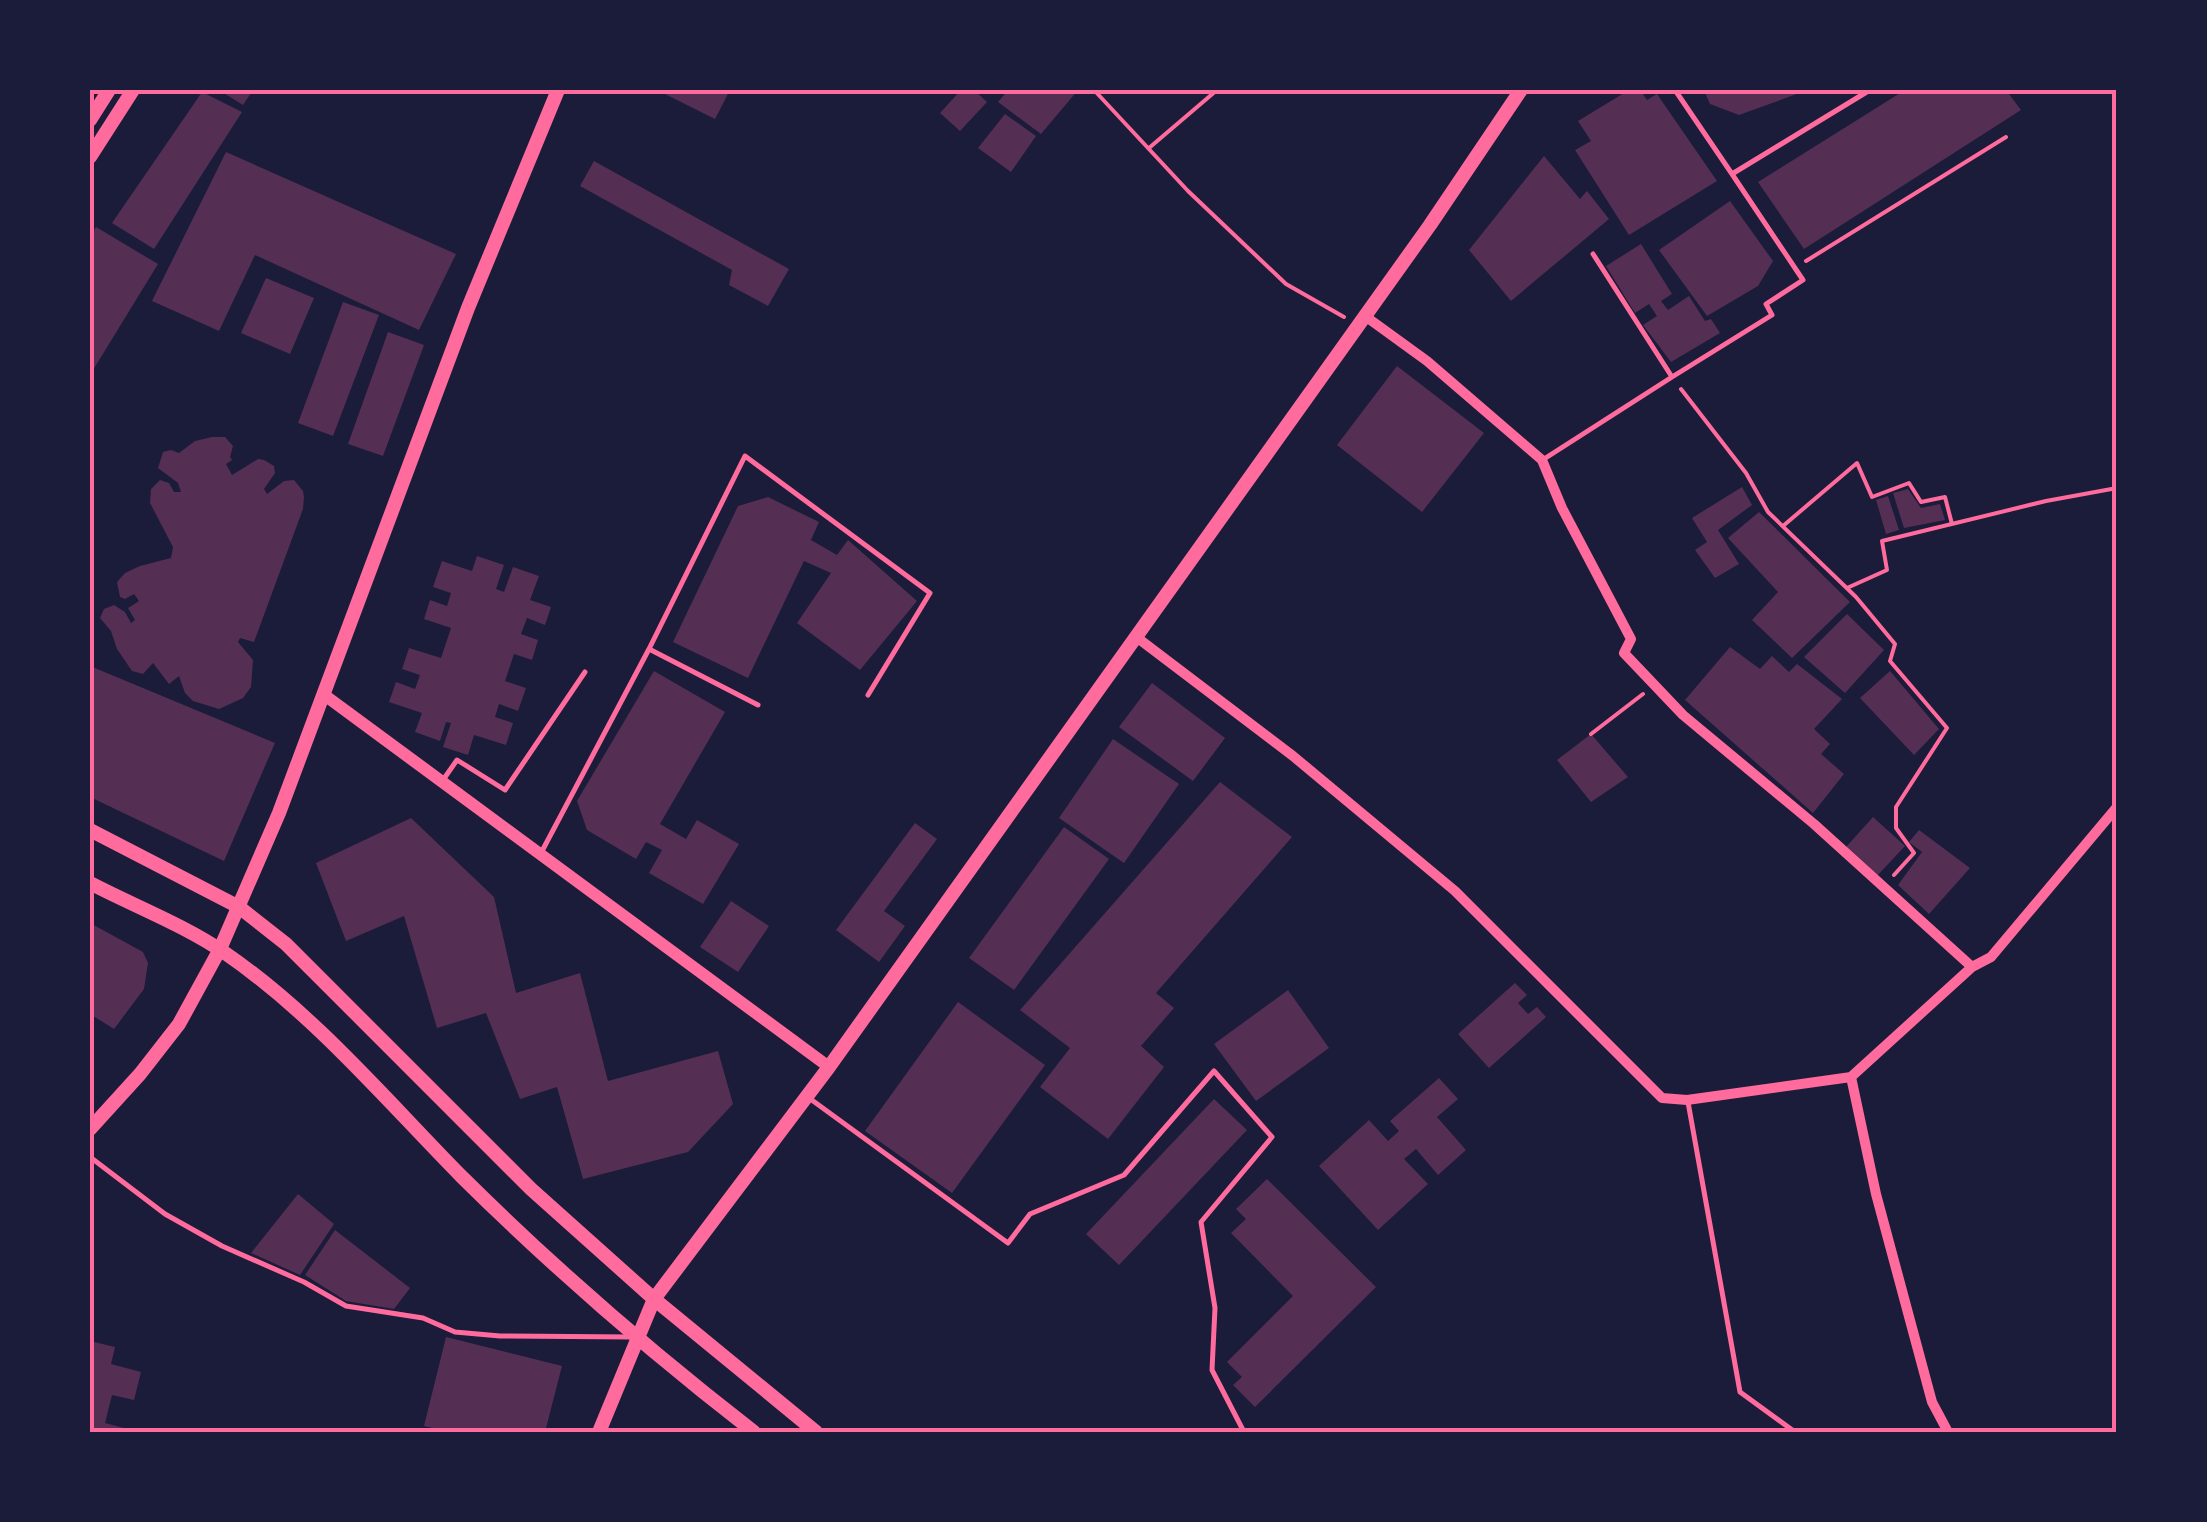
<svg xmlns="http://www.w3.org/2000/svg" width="2207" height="1522" font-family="Roboto,sans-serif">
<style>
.building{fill:#542f53}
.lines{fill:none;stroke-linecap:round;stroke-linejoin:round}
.path{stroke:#ff6b9d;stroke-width:4}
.service{stroke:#ff6b9d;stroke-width:5}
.minor{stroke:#ff6b9d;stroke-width:10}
.tertiary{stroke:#ff6b9d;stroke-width:12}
.secondary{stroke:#ff6b9d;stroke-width:14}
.neatline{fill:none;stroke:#ff6b9d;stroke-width:4}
</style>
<rect width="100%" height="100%" fill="#1b1b3a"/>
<path class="building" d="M219 90H253L243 105Z
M657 90H730L715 119Z
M961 90H974L987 102 960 131 940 113Z
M1008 90H1078L1041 134 998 102Z
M1629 90H1640L1647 100 1657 94 1717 181 1629 235 1575 150 1591 141 1578 121Z
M1704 90H1808L1739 115 1710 104Z
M1905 90H2006L2021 110 1804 249 1758 182Z
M202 92 242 112 154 249 112 223Z
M1005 114 1036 136 1011 172 978 148Z
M226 152 456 254 419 330 255 255 219 331 152 301Z
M1544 156 1580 199 1587 191 1609 219 1511 301 1469 250Z
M594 161 789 269 768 306 729 285 732 270 580 186Z
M1730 201 1773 261 1758 286 1707 316 1659 250Z
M96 227 158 264 90 375V237Z
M1641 244 1672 294 1661 301 1668 310 1689 296 1705 321 1711 319 1720 333 1671 362 1643 325 1657 316 1649 304 1635 313 1606 266Z
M266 278 314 298 290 354 241 333Z
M343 302 379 315 333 436 298 423Z
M388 332 424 345 383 456 348 444Z
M1397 366 1484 433 1422 512 1337 445Z
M212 437H225L233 446 230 457 232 460 226 464 232 475 258 459 264 460 274 466 275 473 264 489 267 494 284 481 294 480 303 491 304 497 303 509 254 642 240 638 238 642 253 660 251 687 243 698 219 709 193 701 185 693 179 676 169 684 153 663 143 674 132 671 117 649 111 631 100 618 104 609 114 605 125 612 131 623 135 620 128 608 139 601 134 594 125 599 120 597 117 582 125 573 140 566 171 558 173 547 150 503 151 489 160 480 169 483 174 492H181L178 483 158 468 163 452 171 450 179 453 195 441Z
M1742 487 1752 505 1718 530 1739 564 1715 578 1695 550 1707 542 1692 518Z
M1908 489 1921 508 1940 504 1945 520 1904 528 1893 493Z
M1888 496 1899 530 1886 534 1876 500Z
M768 497 819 522 811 540 837 555 848 540 917 601 860 670 797 623 831 573 804 561 748 678 673 642 738 506Z
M1759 512 1850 602 1792 658 1752 620 1778 592 1728 538Z
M477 556 504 565 496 589 504 592 513 567 539 576 530 600 551 607 545 625 527 618 521 634 538 640 532 660 514 654 505 681 526 688 518 711 499 704 495 717 513 723 506 745 474 735 468 755 443 747 451 723 446 722 440 741 415 732 422 713 389 702 396 682 415 689 420 675 402 669 409 648 441 658 451 628 424 619 430 600 447 606 451 593 433 587 442 561 472 571Z
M1847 614 1884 650 1845 693 1804 657Z
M1730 647 1760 669 1772 656 1789 672 1797 664 1842 699 1814 729 1830 744 1821 754 1844 774 1813 813 1685 700Z
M90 666 275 743 224 861 90 797Z
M654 671 725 712 660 824 686 839 697 820 739 844 703 904 649 873 662 850 646 842 636 859 587 830 577 801Z
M1890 671 1939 729 1914 755 1860 698Z
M1152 683 1225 738 1193 781 1119 727Z
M1591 734 1628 777 1591 802 1557 760Z
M1113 739 1179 784 1124 863 1059 818Z
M1220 782 1292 837 1156 993 1174 1008 1141 1046 1164 1067 1108 1139 1040 1087 1070 1048 1020 1010Z
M1873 817 1905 846 1877 876 1846 847Z
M411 818 494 897 516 993 580 973 608 1081 718 1051 733 1104 688 1152 583 1179 557 1087 520 1099 486 1013 437 1028 404 916 346 941 316 863Z
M915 823 937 839 884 911 905 926 879 962 836 930Z
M1064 827 1109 859 1014 990 969 958Z
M1919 830 1970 868 1929 914 1898 885 1922 852 1909 842Z
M731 901 769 926 738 972 700 947Z
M90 923 143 952 148 963 144 989 114 1029 90 1014Z
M1515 983 1527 995 1518 1003 1528 1014 1537 1007 1546 1017 1489 1068 1458 1034Z
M1288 990 1329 1048 1256 1101 1214 1044Z
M958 1002 1045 1065 952 1193 865 1131Z
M1439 1078 1458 1099 1437 1117 1466 1150 1438 1175 1416 1149 1404 1159 1428 1184 1378 1230 1319 1166 1369 1120 1388 1141 1399 1131 1390 1121Z
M1214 1099 1247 1130 1119 1265 1086 1234Z
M1267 1179 1376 1287 1255 1407 1233 1385 1242 1377 1227 1362 1293 1296 1231 1233 1246 1219 1236 1209Z
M298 1194 334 1224 300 1275 251 1253Z
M335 1230 410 1288 394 1309 346 1301 305 1275Z
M446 1337 562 1366 545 1432H449L424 1426Z
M90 1341 115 1347 111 1364 141 1372 134 1400 112 1395 105 1423 124 1428 123 1432 90 1429Z"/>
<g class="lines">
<path class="path" d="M1094 90 1188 191 1286 284 1344 317
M1149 148 1217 90
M1806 261 2006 137
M1681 389 1746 473 1768 512 1856 597 1895 644 1890 661 1947 728 1896 807V828L1914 853 1894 875
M1783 526 1857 463 1872 497 1909 483 1921 502 1945 497 1952 524
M1847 588 1887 570 1882 541 2046 501 2117 488
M1591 734 1643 694"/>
<path class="service" d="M1675 90 1732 174 1870 90
M1593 254 1672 377 1772 315 1766 304 1803 280 1732 174
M1544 459 1672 377
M649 649 745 456 930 593 868 695
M443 780 457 760 505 790 585 672
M541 853 649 649 758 705
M809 1098 1008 1243 1030 1214 1124 1175 1214 1071 1272 1137 1201 1222 1215 1308 1212 1370 1244 1432
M1688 1102 1740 1392 1795 1432
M90 1157 165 1214 222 1246 304 1282 346 1306 423 1318 455 1332 500 1336 631 1337"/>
<path class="minor" d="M1365 316 1427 361 1542 460 1562 508 1631 639 1624 653 1683 715 1814 824 1972 967 1851 1077
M1135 636 1293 756 1455 891 1662 1098 1687 1100 1851 1077 1876 1194 1932 1402 1948 1432
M1972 967 1991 957 2117 807"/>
<path class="tertiary" d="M323 694 829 1067"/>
<path class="secondary" d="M90 120 109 90
M90 157 133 90
M90 830 239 907 286 944 531 1189 654 1299 816 1432
M90 883C134 906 184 925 225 953 314 1014 387 1101 462 1177 554 1268 652 1353 754 1432
M90 1129 140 1074 179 1024 220 949 279 813 468 308 558 90
M599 1432 654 1299 829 1067 1430 225 1521 90"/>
</g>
<rect width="2207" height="1522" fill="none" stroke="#1b1b3a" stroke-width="185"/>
<rect x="92" y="92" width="2022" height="1338" class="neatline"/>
</svg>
